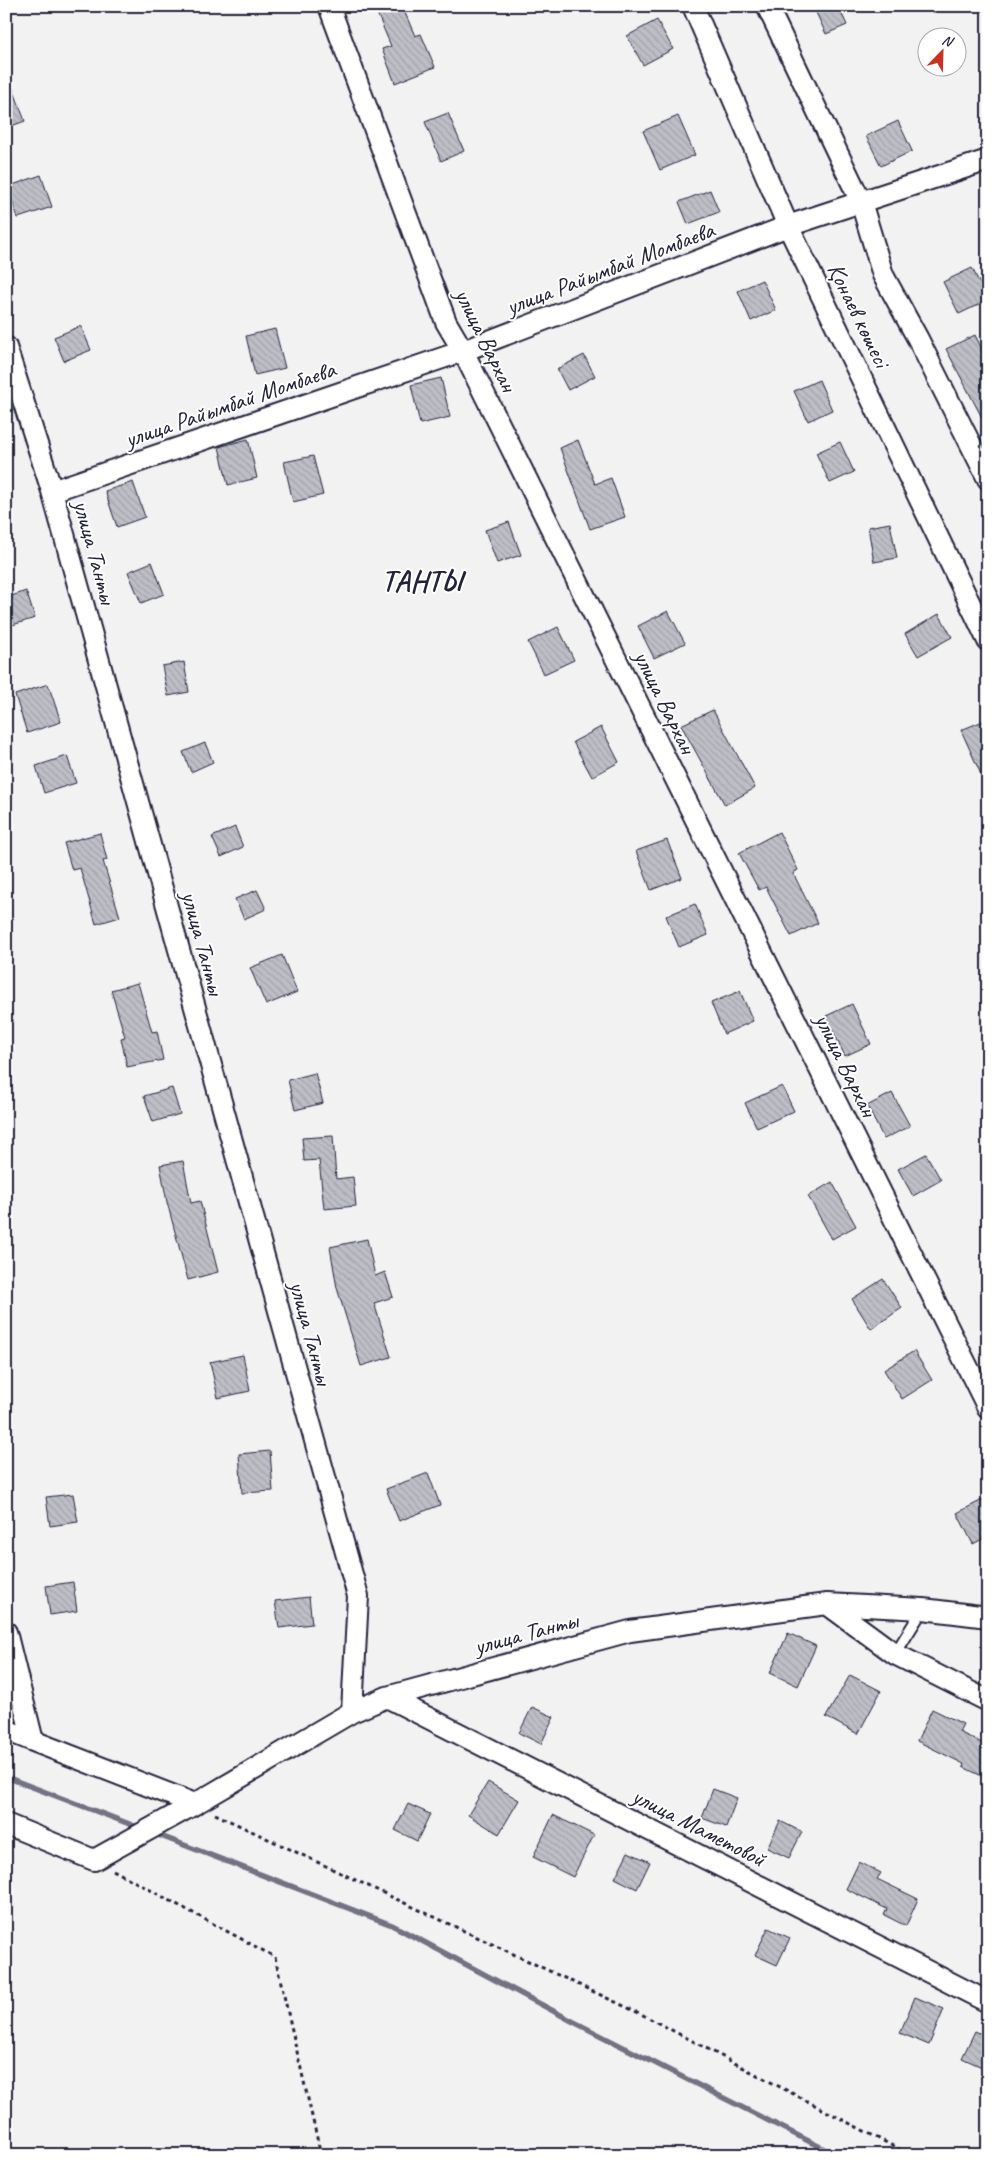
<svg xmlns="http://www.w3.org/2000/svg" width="994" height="2161" font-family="Caveat,sans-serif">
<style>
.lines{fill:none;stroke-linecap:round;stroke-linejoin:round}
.stream{stroke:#727282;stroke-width:5.5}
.building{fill:url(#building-back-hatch);stroke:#22223b}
.lane-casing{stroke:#22223b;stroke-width:14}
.street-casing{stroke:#22223b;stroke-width:24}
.path{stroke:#22223b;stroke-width:3;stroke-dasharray:4 4;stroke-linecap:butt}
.lane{stroke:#fff;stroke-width:10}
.street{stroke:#fff;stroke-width:20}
.labels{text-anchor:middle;stroke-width:4;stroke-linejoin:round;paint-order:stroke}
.street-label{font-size:24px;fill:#22223b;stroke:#fff}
.district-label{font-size:29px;font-weight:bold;letter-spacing:1px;fill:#22223b;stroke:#fff}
</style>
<defs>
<pattern id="building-back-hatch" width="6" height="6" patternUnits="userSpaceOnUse" patternTransform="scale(1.25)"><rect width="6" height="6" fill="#bebec6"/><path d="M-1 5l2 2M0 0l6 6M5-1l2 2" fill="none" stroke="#a3a3ab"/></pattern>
</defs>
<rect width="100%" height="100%" fill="#f2f2f3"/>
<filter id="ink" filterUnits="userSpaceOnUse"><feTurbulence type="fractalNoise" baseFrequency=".02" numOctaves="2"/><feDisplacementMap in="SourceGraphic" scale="10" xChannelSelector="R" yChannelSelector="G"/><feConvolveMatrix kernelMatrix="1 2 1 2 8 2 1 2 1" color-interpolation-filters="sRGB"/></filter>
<g filter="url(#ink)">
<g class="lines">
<path class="stream" d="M6 1777 140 1828
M153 1833 392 1925 572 2021 836 2155"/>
</g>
<path class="building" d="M374 6H402L415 36 421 34 435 67 395 83 382 49 391 46Z
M813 6H838L847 25 826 34Z
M657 20 673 49 643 65 627 36Z
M6 75H8L25 121 6 128Z
M448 113 464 151 441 161 425 122Z
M678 116 695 155 660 170 643 131Z
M898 121 912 151 881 166 866 136Z
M41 175 52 207 18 218 7 187Z
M710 190 719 212 688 224 679 202Z
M972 268 988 300 959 314 943 282Z
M762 280 776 310 751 321 738 291Z
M81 326 91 350 64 361 54 337Z
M275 329 285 368 255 375 246 336Z
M975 335 988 361V429L946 349Z
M584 355 595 376 568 390 557 369Z
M441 378 450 417 420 424 411 385Z
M819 380 832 410 808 421 794 391Z
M248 439 257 478 228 485 219 447Z
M578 440 595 484 611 478 625 517 590 529 560 448Z
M840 442 854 472 830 483 816 453Z
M313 456 323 495 293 502 284 462Z
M133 482 145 517 117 527 105 491Z
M509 522 521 555 497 563 485 530Z
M890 523 897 558 874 562 868 527Z
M152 562 164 594 141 603 128 572Z
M26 591 35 618 6 627V598Z
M668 611 685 643 654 658 638 626Z
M939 614 952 637 918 656 905 634Z
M558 627 574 660 544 674 528 642Z
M184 662 189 692 168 696 162 666Z
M48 684 61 722 27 733 15 695Z
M713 710 755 788 725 805 681 725Z
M988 719V790L961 730Z
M601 727 619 762 592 777 573 742Z
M205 743 213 762 191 772 183 752Z
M67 756 76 783 44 793 36 766Z
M235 827 243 847 221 857 212 837Z
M779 832 798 870 793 873 818 923 791 936 766 887 759 890 739 853Z
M100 833 107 860 103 861 120 917 96 924 80 868 72 870 64 843Z
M667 840 682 878 651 890 636 851Z
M257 890 266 909 244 919 235 899Z
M695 904 708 935 679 947 666 916Z
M282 955 297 992 266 1005 250 968Z
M138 983 152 1032 157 1031 163 1060 127 1067 121 1038 125 1037 111 990Z
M740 991 753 1021 724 1034 711 1003Z
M852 1004 871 1044 845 1056 826 1016Z
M315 1073 323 1103 295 1110 288 1080Z
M782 1086 794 1111 757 1128 745 1103Z
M172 1088 180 1114 153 1122 144 1096Z
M892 1093 910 1126 884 1139 867 1106Z
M333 1136 336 1179 353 1177 356 1206 324 1209 319 1160 304 1161 302 1138Z
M926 1154 941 1180 913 1196 898 1169Z
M183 1161 191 1203 200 1201 218 1272 188 1280 167 1202 160 1165Z
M832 1182 856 1226 832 1239 808 1196Z
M367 1239 375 1276 385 1272 393 1297 374 1303 391 1357 361 1366 337 1288 330 1247Z
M883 1279 902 1308 871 1329 852 1299Z
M914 1351 932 1380 902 1399 884 1370Z
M243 1355 250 1391 218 1398 210 1362Z
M270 1451 273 1491 242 1493 239 1454Z
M428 1473 440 1505 399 1521 386 1489Z
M73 1494 78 1522 50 1526 46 1497Z
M988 1497V1536L973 1544 957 1513Z
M73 1582 77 1611 50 1615 46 1586Z
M309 1597 312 1624 279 1628 275 1601Z
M788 1633 816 1646 798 1686 770 1673Z
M850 1675 881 1691 858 1734 826 1717Z
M532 1707 554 1717 541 1744 519 1733Z
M932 1709 963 1724 959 1732 988 1746V1779L963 1767 964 1764 917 1741Z
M488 1782 519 1800 499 1834 468 1815Z
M713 1789 737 1798 726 1827 702 1818Z
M408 1804 430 1814 417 1841 395 1830Z
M553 1815 594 1835 573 1877 533 1857Z
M780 1821 802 1832 789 1858 767 1848Z
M628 1852 650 1862 637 1889 615 1878Z
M859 1862 881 1873 877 1879 918 1899 906 1926 884 1915 887 1909 846 1889Z
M768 1928 790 1938 777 1965 755 1955Z
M915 1997 944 2009 929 2045 900 2033Z
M975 2031 988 2037V2060L984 2068 962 2058Z"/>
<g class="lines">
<g class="lane-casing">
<path id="lane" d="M895 1654 923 1609"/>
</g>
<g class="street-casing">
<path id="street" d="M329 6 446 322 463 351 988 1408
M693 6 788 226 988 641
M767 6 861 202 883 275 918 339 988 479
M6 347 52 491 358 1596 352 1712 387 1697 630 1631 827 1604 923 1609 988 1617
M52 491 463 351 788 226 988 160
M827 1604 895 1654 988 1701
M6 1632 33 1741 195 1804
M387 1697 988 2002
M6 1730 33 1741
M6 1824 94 1860 195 1804 352 1712"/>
</g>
<path class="path" d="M215 1814 641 2014 910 2155
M113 1870 275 1957 321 2155"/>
<use href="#lane" class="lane"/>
<use href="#street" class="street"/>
</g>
</g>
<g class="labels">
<g class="street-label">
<text transform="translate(610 268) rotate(-21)" y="8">улица Райымбай Момбаева</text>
<text transform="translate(859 315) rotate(64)" y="8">Қонаев көшесі</text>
<text transform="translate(486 340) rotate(64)" y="8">улица Вархан</text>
<text transform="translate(230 404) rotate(-19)" y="8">улица Райымбай Момбаева</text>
<text transform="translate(95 552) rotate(75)" y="8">улица Танты</text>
<text transform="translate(665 702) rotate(64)" y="8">улица Вархан</text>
<text transform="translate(203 943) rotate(75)" y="8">улица Танты</text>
<text transform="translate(846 1065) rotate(64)" y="8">улица Вархан</text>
<text transform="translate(311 1333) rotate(75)" y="8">улица Танты</text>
<text transform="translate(526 1633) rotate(-15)" y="8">улица Танты</text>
<text transform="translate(699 1827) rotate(27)" y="8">улица Маметовой</text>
</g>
<g class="district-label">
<text x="422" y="591">ТАНТЫ</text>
</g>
</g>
<rect width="994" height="2161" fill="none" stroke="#fff" stroke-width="25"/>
<rect x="12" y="12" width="969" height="2136" fill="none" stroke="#22223b" stroke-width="2" filter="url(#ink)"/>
<g transform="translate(942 52) rotate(23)"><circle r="24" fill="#ffffff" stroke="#a7a7b1"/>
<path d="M0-4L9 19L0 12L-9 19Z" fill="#c8321e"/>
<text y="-8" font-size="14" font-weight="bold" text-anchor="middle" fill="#22223b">N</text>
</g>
</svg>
